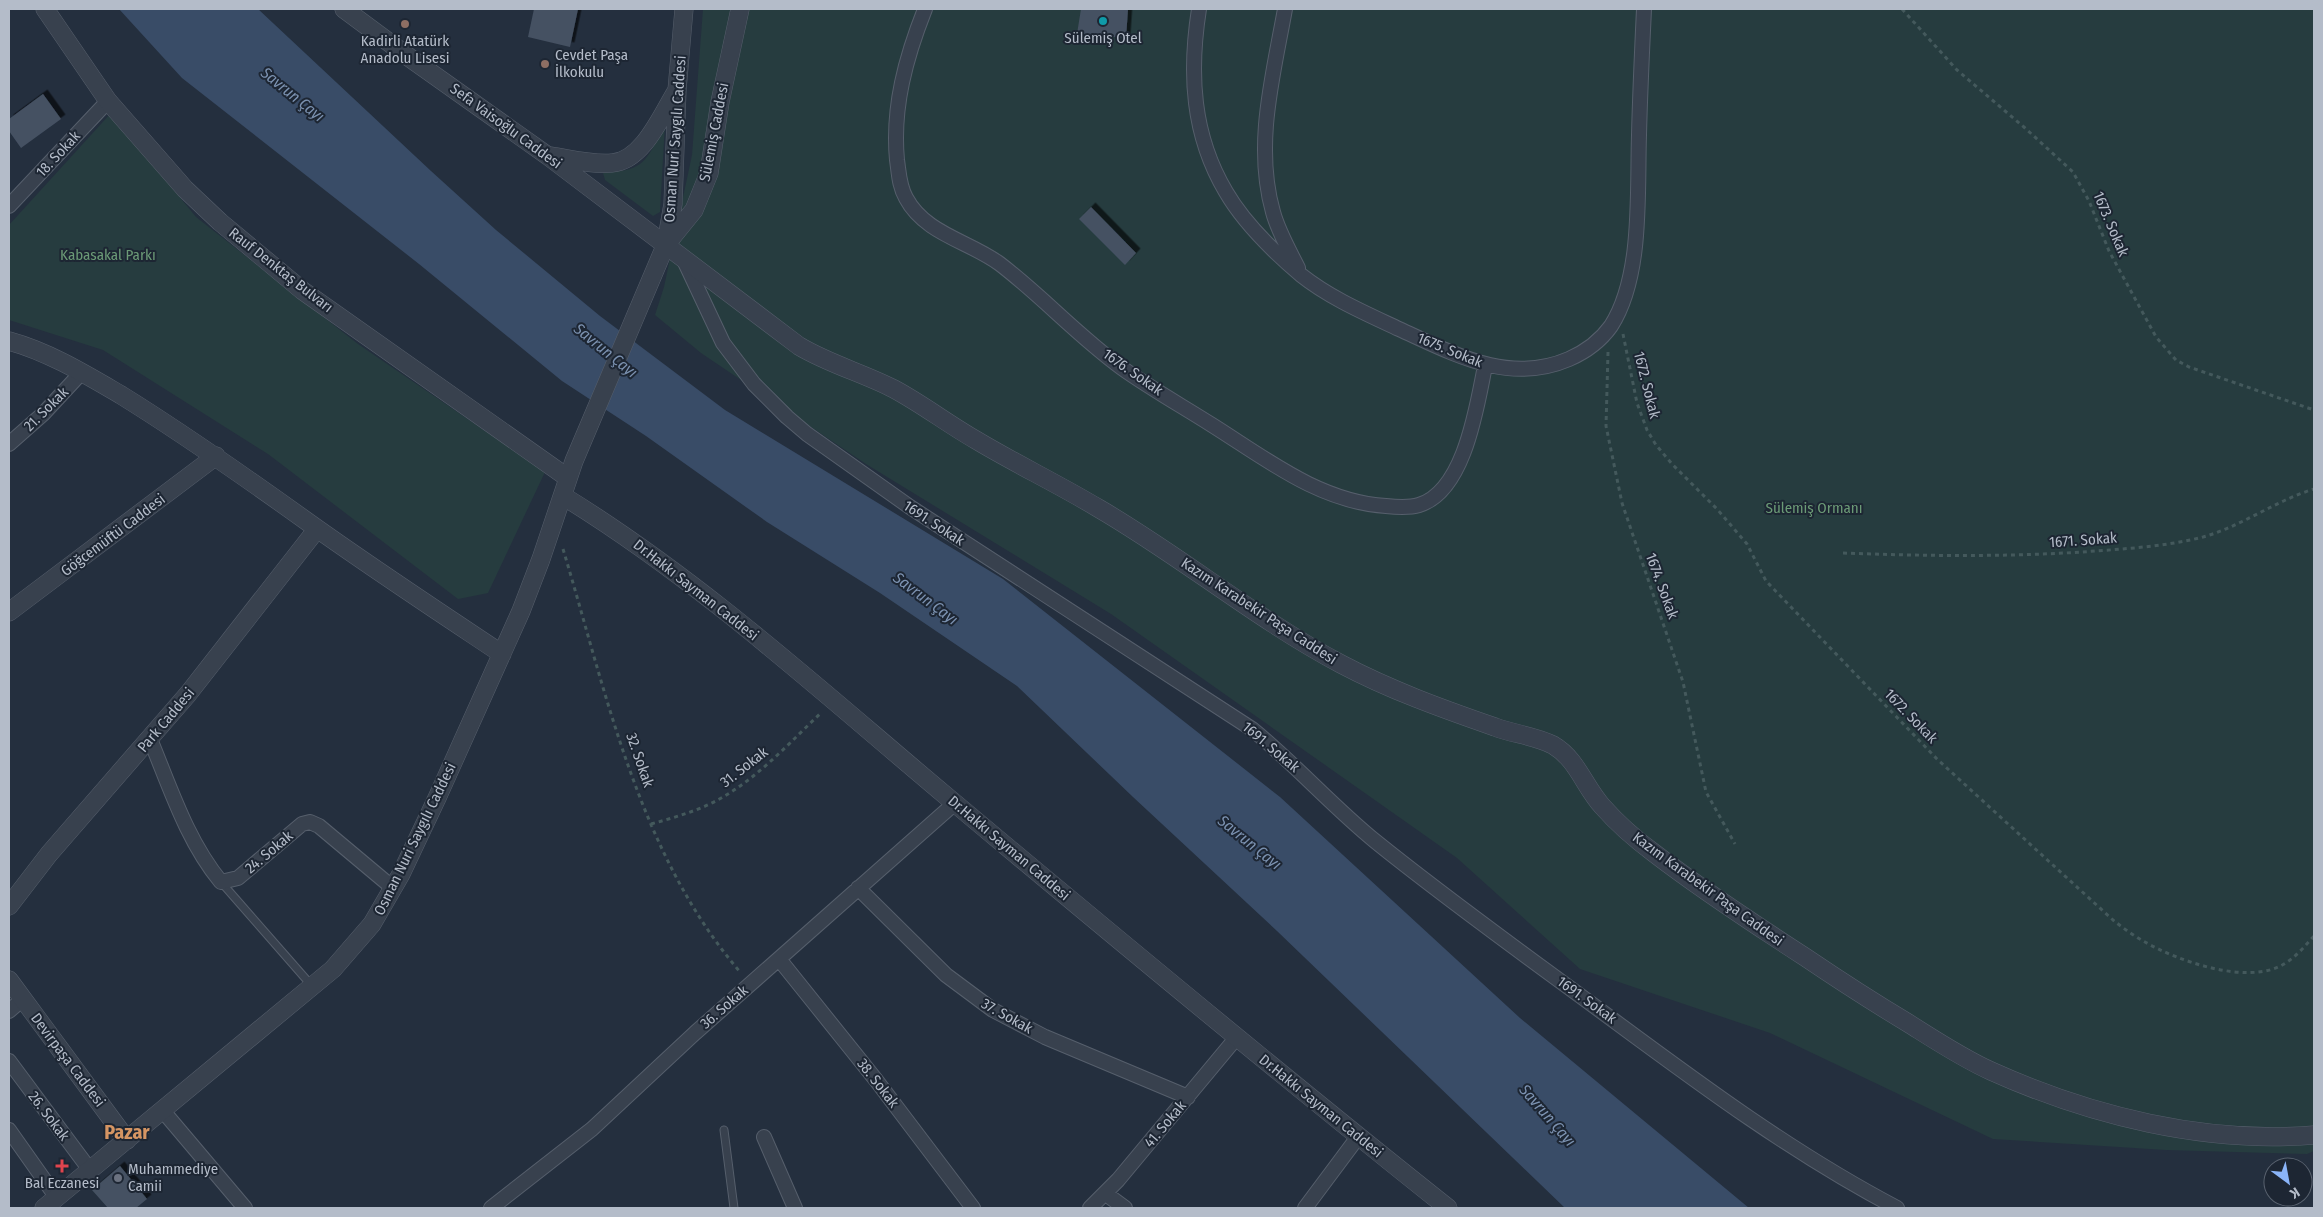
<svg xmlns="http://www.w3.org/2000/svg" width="2323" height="1217" font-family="'Fira Sans Condensed',sans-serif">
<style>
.green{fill:#263c3f}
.water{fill:#394c67}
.building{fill:#455162;filter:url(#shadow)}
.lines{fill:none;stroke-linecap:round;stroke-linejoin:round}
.service-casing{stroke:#565f6c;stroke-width:9}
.minor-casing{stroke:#565f6c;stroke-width:16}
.tertiary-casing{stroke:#565f6c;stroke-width:19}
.path{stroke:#44595c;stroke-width:3;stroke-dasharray:4 4;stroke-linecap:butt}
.service{stroke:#38414e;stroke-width:7}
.minor{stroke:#38414e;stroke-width:14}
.tertiary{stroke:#38414e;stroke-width:18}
.culture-dot{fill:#0f9aa8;stroke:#1d2633;stroke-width:2}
.education-dot{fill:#8d6e63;stroke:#1d2633;stroke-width:2}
.health-dot{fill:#e0444e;stroke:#1d2633;stroke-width:2}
.worship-dot{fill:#6b7280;stroke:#1d2633;stroke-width:2}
.labels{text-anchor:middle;stroke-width:4;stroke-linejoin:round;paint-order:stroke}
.poi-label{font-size:15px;fill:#b4bcc9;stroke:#1d2633}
.street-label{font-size:15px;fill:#b4bcc9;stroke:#1d2633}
.park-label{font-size:15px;fill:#6b9a76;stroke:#1d2633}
.water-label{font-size:16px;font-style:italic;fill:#7c92b1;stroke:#1d2633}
.district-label{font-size:20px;font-weight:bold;fill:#d59563;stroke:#1d2633}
</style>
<defs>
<filter id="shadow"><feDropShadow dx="4.5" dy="-4.5" stdDeviation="0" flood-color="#0009"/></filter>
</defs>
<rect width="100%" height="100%" fill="#242f3e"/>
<path class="green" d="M703 9H2314V1151L2307 1154 2166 1150 1993 1139 1770 1033 1580 969 1457 858 1111 614 866 464 701 353 655 315 664 287 692 155Z
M111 113 196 217 358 344 545 472 488 593 458 599 268 454 103 350 9 320V225Z
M665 123 660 212 653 216 605 180 603 173C612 169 617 172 626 170 649 166 655 142 665 123Z"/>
<path class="water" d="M119 9H258L431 171 496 230 600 316 725 410 1003 579 1280 797 1520 1018 1749 1208H1565L1277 931 1133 797 1017 686 880 593 767 522 646 436 562 381 419 264 182 78Z"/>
<path class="building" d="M534 9H578L570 47 528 37Z
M1081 9H1128L1126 38 1077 34Z
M43 94 61 119 21 148 9 131V119Z
M1091 207 1136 253 1125 265 1079 219Z
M120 1166 147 1199 136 1208H108L92 1190Z"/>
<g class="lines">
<g class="service-casing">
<path id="service" d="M221 882 312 986
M724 1130 734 1208"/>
</g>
<g class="minor-casing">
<path id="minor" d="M925 9C906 57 892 107 897 160 899 173 899 186 906 198 925 234 969 241 1000 264 1042 296 1078 336 1122 368 1150 388 1182 406 1212 425 1266 459 1320 502 1386 506 1396 507 1409 508 1419 505 1465 491 1477 405 1485 366
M1199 9C1189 73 1192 135 1226 192 1244 223 1274 252 1301 275 1330 298 1365 313 1399 329 1454 354 1509 385 1569 359 1585 352 1601 340 1611 326 1643 276 1637 193 1639 135 1640 93 1642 51 1644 9
M1285 9C1273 76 1254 145 1273 212 1278 231 1289 250 1298 268
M9 206 108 101
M683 258 723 343 754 384 787 417 807 434 910 507 1252 729C1295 764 1332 806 1375 841 1448 900 1525 955 1601 1011 1697 1082 1792 1153 1897 1208
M9 444 43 414 82 372
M150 739C170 787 187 841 221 882L238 878 302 824 310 822 319 826 393 888
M858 888 946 975 993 1010 1045 1037 1188 1097
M779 959 876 1080 973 1208
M9 1011 23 999
M9 1061 90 1170
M163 1111 245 1208
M9 1130 57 1198
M764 1137 795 1208
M1106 1194 1125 1208
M491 1208 592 1129 695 1033 955 803
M1090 1208 1118 1180 1237 1037
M1305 1208 1358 1137"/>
</g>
<g class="tertiary-casing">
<path id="tertiary" d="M45 9 108 101 185 189 220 222 303 291 568 478
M344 9 410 58 548 156 799 346C829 364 863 373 894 389 922 404 948 424 976 440 1016 464 1058 484 1098 508 1181 556 1256 619 1341 664 1390 690 1443 709 1495 727 1513 734 1536 736 1553 745 1577 759 1584 786 1602 806 1617 823 1635 839 1654 853 1702 890 1754 924 1805 957 1839 980 1873 1002 1908 1023 1935 1040 1962 1058 1991 1071 2091 1116 2205 1144 2314 1135
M550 156C570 159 592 165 612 163 643 161 662 114 677 90
M668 242 694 210 709 173 720 102 740 9
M9 341C49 352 85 374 121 395 184 434 245 477 305 520 369 566 436 610 502 654
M563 496C701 581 821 691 945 795 1111 934 1278 1073 1448 1208
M9 612 216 456
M9 906 49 854 188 694 317 529
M9 980 127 1140
M44 1208 333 969 372 924 401 874 437 798 521 611 541 559 574 461 666 244 673 204 677 90 684 9"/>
</g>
<path class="path" d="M1902 9 1957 70 2025 128 2073 172 2089 201 2109 251 2156 337 2176 360 2189 367 2314 410
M1623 334 1637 403 1647 430 1656 445 1672 464 1717 509 1747 544 1766 581 1937 759 2113 920C2123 928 2134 936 2145 942 2178 961 2248 986 2284 964 2296 957 2305 946 2314 936
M1608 352 1606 426 1622 503 1683 682 1706 792 1735 844
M563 549C607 695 639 855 741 973
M1843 553C1923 556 2002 557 2082 552 2121 549 2164 547 2203 537 2242 526 2275 501 2314 489
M651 824C676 817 701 810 723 797 761 775 791 741 822 712"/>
<use href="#service" class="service"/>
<use href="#minor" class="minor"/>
<use href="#tertiary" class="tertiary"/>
</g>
<circle class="culture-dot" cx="1103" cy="21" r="5"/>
<g class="education-dot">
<circle cx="405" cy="24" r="5"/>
<circle cx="545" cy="64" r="5"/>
</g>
<path class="health-dot" d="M59.5 1158.5h5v5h5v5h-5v5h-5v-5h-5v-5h5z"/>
<circle class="worship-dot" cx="118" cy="1178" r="5"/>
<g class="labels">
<g class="poi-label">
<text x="1103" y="43">Sülemiş Otel</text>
<text x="405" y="46">Kadirli Atatürk<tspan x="405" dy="17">Anadolu Lisesi</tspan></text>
<text x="555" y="60" text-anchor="start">Cevdet Paşa<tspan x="555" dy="17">İlkokulu</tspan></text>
<text x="128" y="1174" text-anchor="start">Muhammediye<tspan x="128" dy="17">Camii</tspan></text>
<text x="62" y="1188">Bal Eczanesi</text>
</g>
<g class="street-label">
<text transform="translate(506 126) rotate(36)" y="5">Sefa Vaisoğlu Caddesi</text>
<text transform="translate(714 132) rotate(-79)" y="5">Sülemiş Caddesi</text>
<text transform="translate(675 139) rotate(-86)" y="5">Osman Nuri Saygılı Caddesi</text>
<text transform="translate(58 154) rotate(-47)" y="5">18. Sokak</text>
<text transform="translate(2111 224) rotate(67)" y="5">1673. Sokak</text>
<text transform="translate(281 270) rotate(38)" y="5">Rauf Denktaş Bulvarı</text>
<text transform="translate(1450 350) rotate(22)" y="5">1675. Sokak</text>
<text transform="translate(1133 372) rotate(35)" y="5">1676. Sokak</text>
<text transform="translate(1647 385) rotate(76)" y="5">1672. Sokak</text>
<text transform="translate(46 409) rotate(-45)" y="5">21. Sokak</text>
<text transform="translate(934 523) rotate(33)" y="5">1691. Sokak</text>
<text transform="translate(113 535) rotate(-37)" y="5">Göğcemüftü Caddesi</text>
<text transform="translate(2083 540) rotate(-4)" y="5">1671. Sokak</text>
<text transform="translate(1662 586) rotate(70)" y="5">1674. Sokak</text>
<text transform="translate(696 590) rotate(38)" y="5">Dr.Hakkı Sayman Caddesi</text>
<text transform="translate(1259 611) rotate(33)" y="5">Kazım Karabekir Paşa Caddesi</text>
<text transform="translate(1911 716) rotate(46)" y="5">1672. Sokak</text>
<text transform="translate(166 720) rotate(-50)" y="5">Park Caddesi</text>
<text transform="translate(1271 747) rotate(40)" y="5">1691. Sokak</text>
<text transform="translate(640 760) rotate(71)" y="5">32. Sokak</text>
<text transform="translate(744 767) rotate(-38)" y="5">31. Sokak</text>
<text transform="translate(415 839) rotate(-64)" y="5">Osman Nuri Saygılı Caddesi</text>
<text transform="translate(1009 848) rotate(40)" y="5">Dr.Hakkı Sayman Caddesi</text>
<text transform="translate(269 852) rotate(-40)" y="5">24. Sokak</text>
<text transform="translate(1708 889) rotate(36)" y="5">Kazım Karabekir Paşa Caddesi</text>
<text transform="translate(1587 1000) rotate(36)" y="5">1691. Sokak</text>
<text transform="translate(724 1007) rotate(-41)" y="5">36. Sokak</text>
<text transform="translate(1007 1016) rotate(29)" y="5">37. Sokak</text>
<text transform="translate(68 1060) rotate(53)" y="5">Devirpaşa Caddesi</text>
<text transform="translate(878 1083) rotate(52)" y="5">38. Sokak</text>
<text transform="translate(1321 1106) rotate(39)" y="5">Dr.Hakkı Sayman Caddesi</text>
<text transform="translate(49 1116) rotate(53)" y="5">26. Sokak</text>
<text transform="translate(1165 1124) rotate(-50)" y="5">41. Sokak</text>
</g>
<g class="park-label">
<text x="108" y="260">Kabasakal Parkı</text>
<text x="1814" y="513">Sülemiş Ormanı</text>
</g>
<g class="water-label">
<text transform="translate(293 94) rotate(39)" y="6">Savrun Çayı</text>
<text transform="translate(606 350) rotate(39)" y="6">Savrun Çayı</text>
<text transform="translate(926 598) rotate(37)" y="6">Savrun Çayı</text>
<text transform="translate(1250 842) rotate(39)" y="6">Savrun Çayı</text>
<text transform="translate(1548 1115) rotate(49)" y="6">Savrun Çayı</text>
</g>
<g class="district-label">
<text x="127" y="1139">Pazar</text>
</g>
</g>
<rect width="2323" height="1217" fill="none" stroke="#b4bcc9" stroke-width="20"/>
<g transform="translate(2288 1182) rotate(148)"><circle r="24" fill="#1d2633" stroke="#59626f"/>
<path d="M0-4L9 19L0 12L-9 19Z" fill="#8ab4f8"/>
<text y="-8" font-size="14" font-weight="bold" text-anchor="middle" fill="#b4bcc9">K</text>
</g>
</svg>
